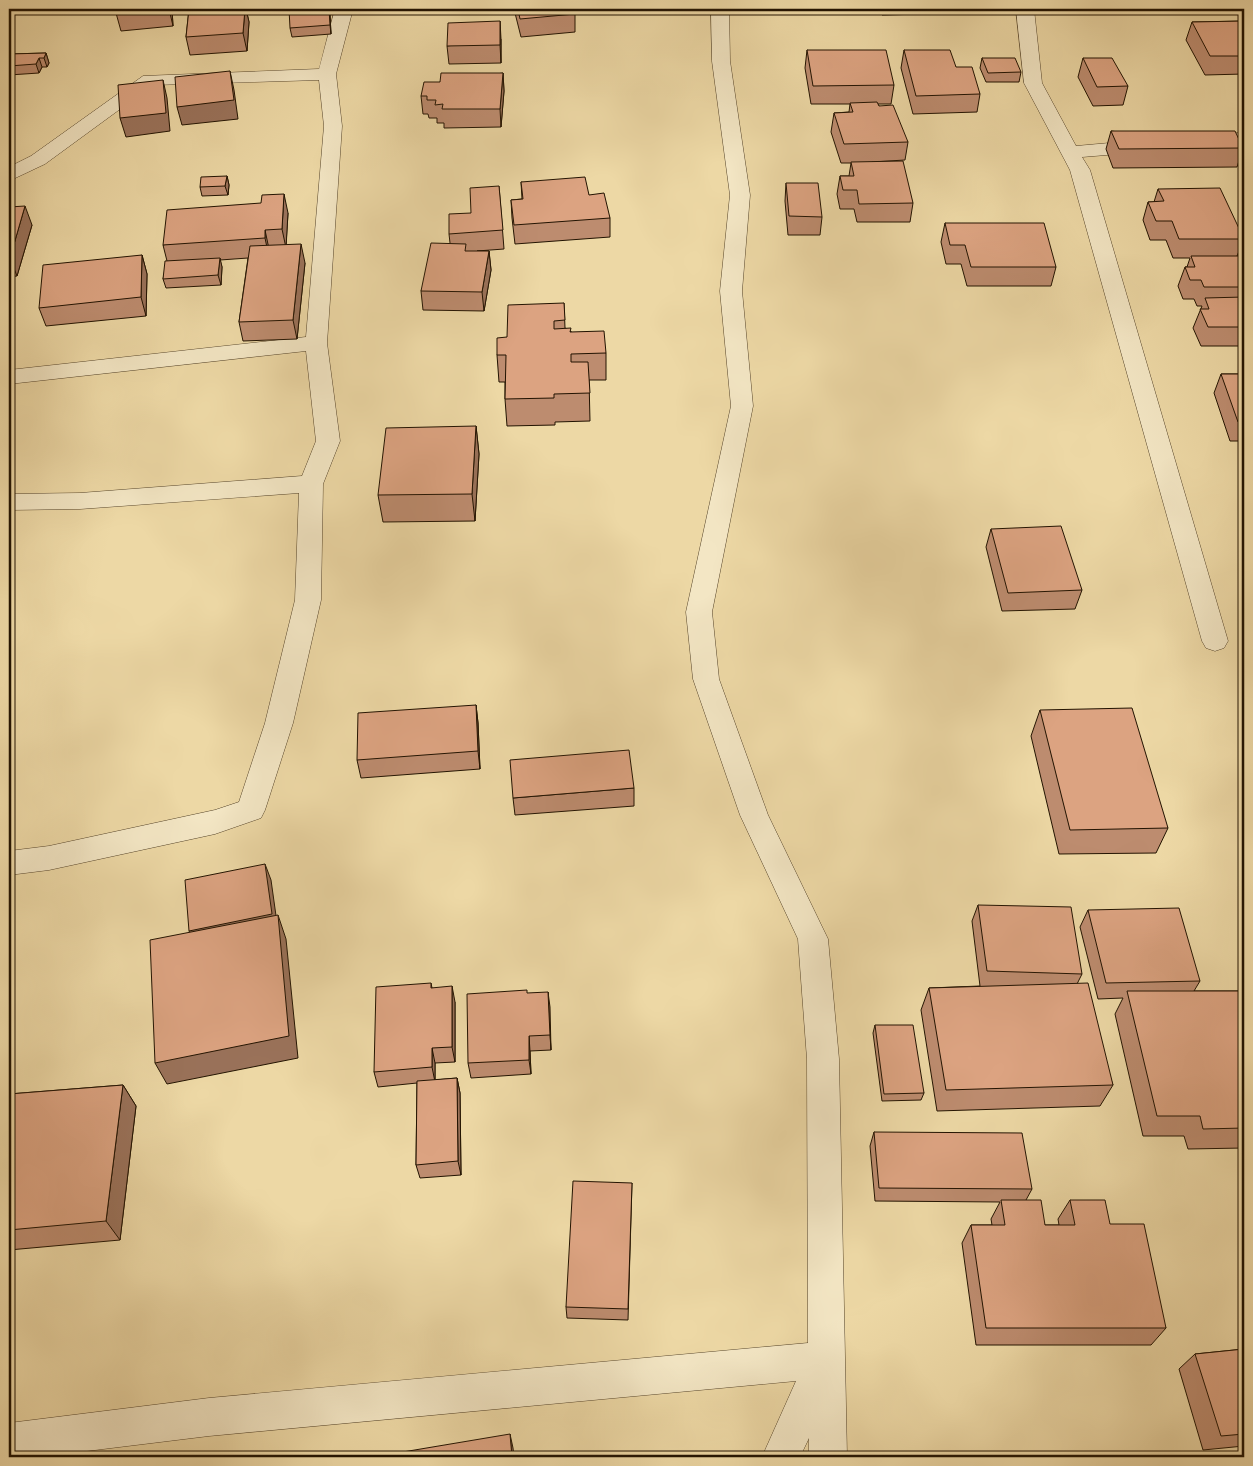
<svg xmlns="http://www.w3.org/2000/svg" width="1253" height="1466" font-family="'Libre Bodoni',serif">
<style>
.lines{fill:none;stroke-linecap:round;stroke-linejoin:round}
.minor-casing{stroke:#55442a;stroke-width:1}
.minor{fill:#f3e6c4;fill-rule:evenodd}
.wall{fill:#bd8c6f;stroke:#221301}
.shaded-wall{fill:#9a725a;stroke:#221301}
.building{fill:#dca381;stroke:#221301}
</style>
<rect width="100%" height="100%" fill="#edd8a5"/>
<filter id="stains"><feTurbulence type="fractalNoise" baseFrequency=".004" numOctaves="4"/><feColorMatrix values="0 0 0 0 .2 0 0 0 0 .09 0 0 0 0 .02 0 0 0 .5 -.17"/></filter>
<radialGradient id="worn" r=".72"><stop offset=".6" stop-color="#630" stop-opacity="0"/><stop offset="1" stop-color="#630" stop-opacity=".3"/></radialGradient>
<g class="lines">
<g class="minor-casing">
<path id="minor" d="M335 9H353L336 74 342 126 327 343 340 441 323 484 321 600 293 723 265 810 261 818 215 834 49 870 9 875V851L49 846 215 810 239 802 265 723 295 600 299 493 80 509 9 510V494L80 493 302 476 316 441 306 351 9 384V370L306 337 324 126 319 80 153 85 45 164 9 181V167L31 156 143 76 319 69Z
M711 9H729L730 61 750 195 742 291 753 406 712 612 719 679 768 815 828 939 839 1059 847 1457H809V1438L800 1457H762L796 1381 209 1436 38 1457H9V1423L209 1398 808 1343 807 1059 798 939 740 815 693 679 686 612 731 406 720 291 730 195 712 61Z
M1016 9H1034L1042 83 1076 146 1143 140 1150 142 1153 146 1150 150 1143 152 1082 157 1090 170 1228 641 1224 648 1215 651 1206 648 1202 641 1070 170 1024 83Z
M1244 133V145L1201 147 1194 145 1192 141 1194 137 1201 135Z"/>
</g>
<use href="#minor" class="minor"/>
</g>
<path class="wall" d="M116 9H172L173 26 121 31 116 13Z
M189 9H246L249 22 247 51 190 55 186 37Z
M514 9H573L575 14V32L521 37Z
M574 9H620V10L575 11Z
M880 9H927L926 14 882 15Z
M330 15 331 34 292 37 290 28Z
M1244 21V74L1205 75 1186 40 1192 22Z
M501 39V63L449 64 447 46Z
M807 50 894 85 891 104H878L879 106 908 142 905 160 872 162 913 203 910 222H857L854 209H840L837 194 840 176H849L851 163H841L831 132 834 113 849 112 850 104H811L805 68Z
M904 50 956 67 980 94 977 112 913 114 901 68Z
M46 53 49 63 47 67H42L39 73 9 75V54Z
M982 58 1021 72 1019 82H986L980 68Z
M1083 58 1128 86 1123 105 1093 106 1078 77Z
M503 73 504 91 501 127 444 128V123H437V118H429L428 114H423L421 96 440 82Z
M1111 131 1243 148 1237 167 1113 168 1106 149Z
M227 176 229 185 228 195 202 196 200 187Z
M521 182 589 195 610 218V237L515 244 512 218 511 200 522 199Z
M786 183 822 217 820 235H788L785 201Z
M499 186 504 249 477 251H489L491 270 484 311 423 310 421 291 450 243 449 234Z
M1158 189 1244 239 1237 256H1244V346H1201L1193 328 1202 306H1197L1194 299H1183L1178 286 1185 267H1187L1190 258H1173L1166 240H1150L1143 220 1148 202H1154Z
M9 207 32 225 17 276 9 277Z
M288 213 286 245 305 263 297 339 243 341 239 322 248 258 220 260 222 267 221 285 166 288 163 279 167 261 163 245Z
M945 223 1056 267 1051 286H967L961 264H946L941 242Z
M142 255 147 274 146 316 46 326 39 308Z
M564 303 565 328 606 353V380H589L590 421 555 422V425L507 426 505 399V382H499L497 355 507 337Z
M1221 374H1244V441H1230L1214 393Z
M476 426 479 454 475 521 383 522 378 495Z
M1244 515V528L1242 520Z
M991 529 1082 590 1075 609 1002 611 986 547Z
M476 705 478 723 480 769 361 778 357 760Z
M1040 710 1168 828 1156 853 1059 854 1031 736Z
M634 788V806L515 815 513 798Z
M978 905 1082 974 1077 984 1113 1085 1100 1106 937 1111 921 1010 929 988 980 986 972 921Z
M1088 910 1200 981 1194 991H1244V1148L1188 1149 1184 1136H1143L1115 1014 1123 998 1098 999 1080 927Z
M431 983 432 988 455 1002V1062L435 1063V1080L457 1078 460 1093 461 1175 420 1178 416 1165 417 1083 378 1087 374 1072Z
M548 992 551 1050 530 1051 531 1074 471 1078 468 1063Z
M875 1025 924 1093 921 1100 882 1101 873 1033Z
M123 1085 136 1106 120 1240 9 1250V1094Z
M874 1132 1032 1189 1026 1200 1045 1225H1059L1058 1219 1070 1200 1110 1224 1166 1328 1151 1345H976L962 1243 971 1225H992L991 1219 1000 1202 875 1201 870 1146Z
M632 1183 628 1320 567 1318 566 1307Z
M1244 1349V1446L1203 1450 1179 1369 1195 1354Z"/>
<path class="shaded-wall" d="M169 9H172L173 26Z
M245 9H246L249 22 247 51 243 33Z
M329 9 330 15 331 34 330 25Z
M500 21 501 39V63L500 45Z
M46 53 49 63 47 67 44 58Z
M39 58 42 67 39 73 36 64Z
M230 71 234 90 238 119 182 125 177 107Z
M503 73 504 91 501 127 500 109Z
M163 80 167 98 170 131 126 137 120 118Z
M227 176 229 185 228 195 225 186Z
M284 194 288 213 286 248 282 229Z
M25 206 32 225 17 276 10 258Z
M265 230 269 249V257L265 238Z
M301 244 305 263 297 339 293 320Z
M489 251 491 270 484 311 482 292Z
M142 255 147 274 146 316 141 297Z
M220 258 222 267 221 285 218 275Z
M476 426 479 454 475 521 472 494Z
M476 705 478 723 480 769 478 751Z
M265 864 271 880 278 930 197 948 189 931Z
M278 915 286 939 298 1058 167 1084 155 1063Z
M452 986 455 1002V1062L452 1047Z
M548 992 550 1007 551 1050 550 1035Z
M529 1036 530 1051 531 1074 529 1060Z
M432 1048 435 1063V1082L432 1067Z
M457 1078 460 1093 461 1175 458 1161Z
M123 1085 136 1106 120 1240 106 1221Z
M510 1434 513 1448 514 1457H512Z"/>
<path class="building" d="M116 9H166L116 13Z
M189 9H245L243 33 186 37Z
M289 9H329L330 25 290 28Z
M518 9H573L575 14 520 19Z
M500 21V45L447 46 448 23Z
M1244 21V56H1210L1192 22Z
M807 50H886L894 85 813 86Z
M904 50H950L956 67H972L980 94 916 96Z
M46 53 44 58H39L36 64 9 66V54Z
M982 58H1015L1021 72 988 73Z
M1083 58H1112L1128 86 1097 87Z
M230 71 234 100 177 107 175 77Z
M441 73H503L500 109H442L443 104 435 105 436 100H427V96H421L424 82H440Z
M163 80 166 113 120 118 118 85Z
M877 102 879 106 893 105 908 142 844 144 834 113 853 112 850 103Z
M1111 131H1235L1243 148 1119 149Z
M903 161 913 203 859 204 857 190H843L840 176H854L851 162Z
M227 176 225 186 200 187 201 177Z
M585 177 589 195 604 193 610 218 514 225 511 200 523 199 521 182Z
M786 183H818L822 217 789 216Z
M499 186 503 230 449 234V214L471 213 470 188Z
M1220 188 1244 239H1179L1172 221H1156L1148 202 1164 201 1158 189Z
M284 194 282 229 265 230V238L163 245 167 210 261 203 262 195Z
M25 206 10 258H9V207Z
M945 223H1044L1056 267H971L965 245H950Z
M431 243 466 244 465 251H489L482 292 421 291Z
M301 244 293 320 239 322 250 246Z
M142 255 141 297 39 308 43 265Z
M1191 256H1244V287H1204L1201 280H1190L1185 267H1195Z
M220 258 218 275 163 279 165 261Z
M1244 297V327H1208L1200 309H1209L1205 298Z
M564 303 565 320 554 321V329L571 328 570 332 604 331 606 353 571 354V362H588L590 393 554 394V398L505 399 506 355H497V338L507 337 508 305Z
M1221 374H1244V422H1238Z
M476 426 472 494 378 495 386 428Z
M1061 526 1082 590 1008 593 991 529Z
M476 705 478 751 357 760 358 713Z
M1132 708 1168 828 1070 830 1040 710Z
M629 750 634 788 513 798 510 760Z
M265 864 272 914 189 931 185 880Z
M978 905 1071 907 1082 974 987 971Z
M1179 908 1200 981 1106 983 1088 910Z
M278 915 289 1036 155 1063 150 940Z
M431 983V988L452 986V1047L432 1048V1067L374 1072 376 987Z
M1088 983 1113 1085 946 1090 929 988Z
M527 990V993L548 992 550 1035 529 1036V1060L468 1063 467 994Z
M1127 991H1244V1128L1203 1129 1200 1116H1157Z
M875 1025H913L924 1093 884 1094Z
M457 1078 458 1161 416 1165 417 1081Z
M123 1085 106 1221 9 1230V1094Z
M874 1132 1022 1133 1032 1189 879 1188Z
M573 1181 632 1183 628 1309 566 1307Z
M1001 1200H1041L1045 1225H1075L1070 1200H1105L1110 1224H1144L1166 1328H986L971 1225H1005Z
M1244 1349V1434L1221 1436 1195 1354Z
M510 1434 512 1457H379V1456Z
M255 1453V1457H217Z"/>
<rect width="1253" height="1466" fill="none" stroke="#edd8a5" stroke-width="30"/>
<rect x="10" y="10" width="1233" height="1446" fill="none" stroke="#221301" stroke-width="2.5"/>
<rect x="15" y="15" width="1223" height="1436" fill="none" stroke="#221301"/>
<rect width="100%" height="100%" filter="url(#stains)"/>
<rect width="100%" height="100%" fill="url(#worn)"/>
</svg>
